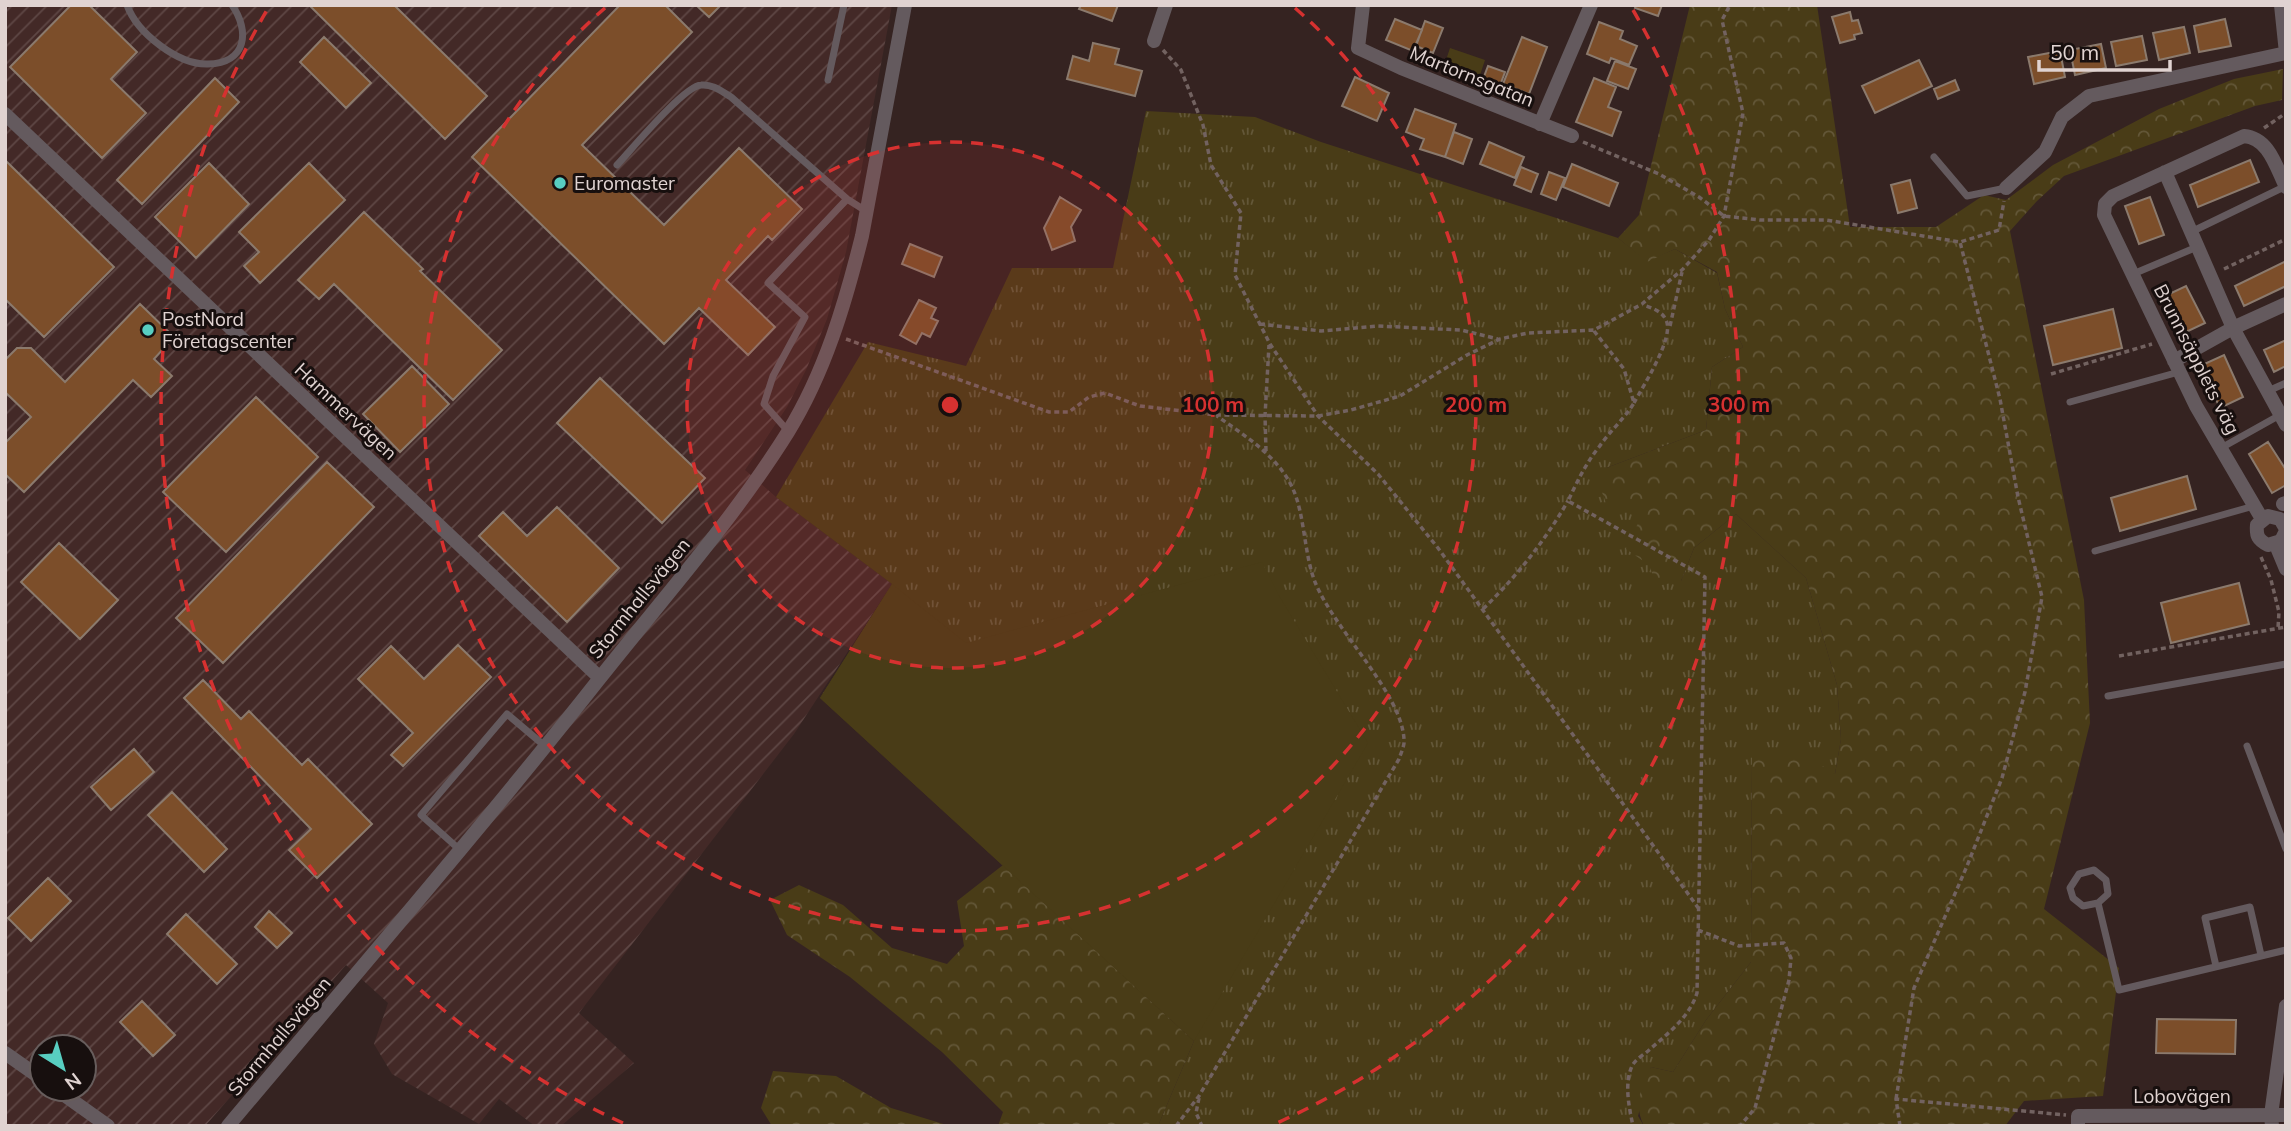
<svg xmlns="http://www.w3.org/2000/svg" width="2291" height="1131" font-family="Mulish,sans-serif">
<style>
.industrial{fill:url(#industrial-furrows);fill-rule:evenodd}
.grass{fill:url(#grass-tufts)}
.forest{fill:url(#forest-crowns)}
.green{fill:#493c17}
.building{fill:#7c4e2a;stroke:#8b7a6d;stroke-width:2}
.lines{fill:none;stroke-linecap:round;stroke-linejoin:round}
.path{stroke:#726260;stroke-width:3.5;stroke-dasharray:5 3.5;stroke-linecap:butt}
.lane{stroke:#645a5e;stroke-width:7}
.street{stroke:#645a5e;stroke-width:14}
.ring{fill:none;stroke:#d63130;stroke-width:3.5;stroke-dasharray:12 9}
.poi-dot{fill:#58cec1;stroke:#170f0e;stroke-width:2.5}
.labels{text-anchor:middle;stroke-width:6;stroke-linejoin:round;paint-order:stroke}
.street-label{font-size:19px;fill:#e0d3d1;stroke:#170f0e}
.poi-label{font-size:19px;fill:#e0d3d1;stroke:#170f0e;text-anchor:start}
.centre{fill:#d63130;stroke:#170f0e;stroke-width:3.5}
.ring-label{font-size:21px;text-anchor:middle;font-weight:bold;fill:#d63130;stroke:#170f0e;stroke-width:6;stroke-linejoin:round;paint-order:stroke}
</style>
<defs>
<pattern id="industrial-furrows" width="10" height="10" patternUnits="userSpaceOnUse" patternTransform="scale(1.75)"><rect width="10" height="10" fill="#432927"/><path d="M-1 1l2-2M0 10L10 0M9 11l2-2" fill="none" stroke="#5e4745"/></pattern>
<pattern id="grass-tufts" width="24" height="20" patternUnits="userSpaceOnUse" patternTransform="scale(1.75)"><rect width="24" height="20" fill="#493c17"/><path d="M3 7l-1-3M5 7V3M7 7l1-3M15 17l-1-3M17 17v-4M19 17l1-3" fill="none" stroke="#635738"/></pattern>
<pattern id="forest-crowns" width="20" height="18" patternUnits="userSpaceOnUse" patternTransform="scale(1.75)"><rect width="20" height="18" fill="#493c17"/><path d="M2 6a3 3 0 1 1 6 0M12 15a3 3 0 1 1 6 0" fill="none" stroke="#635738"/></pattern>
</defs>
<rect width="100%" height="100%" fill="#352321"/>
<path class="industrial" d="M5 5H892L846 252 827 319 806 370 787 407 745 470 776 497 892 584 794 734 579 1013 634 1063 561 1126H535L499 1099 479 1124 392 1074 374 1044 388 1003 346 965 205 1126H5ZM42 1047H84V1089H42Z"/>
<path class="grass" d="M1146 111 1255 117 1321 142 1618 238 1647 261 1675 249 1717 273 1725 309 1743 347 1712 367 1706 430 1606 468 1645 509 1681 581 1694 548 1736 514 1806 578 1837 685 1841 739 1835 774 1752 756 1751 962 1706 1020 1673 1072 1651 1067 1638 1116 1644 1126H1158L1194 1041 820 698 892 584 776 497 868 342 966 366 1012 268H1113Z"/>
<path class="forest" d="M1690 5H1817L1850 227H1936L1984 195 2006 200 2053 165 2159 109 2234 79 2283 69 2282 100 2255 106 2064 176 2037 201 2010 231 2084 600 2090 723 2044 909 2119 968 2103 1096 2024 1101 2005 1126H1644C1633 1105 1641 1086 1651 1067L1673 1072 1706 1020 1751 962 1752 756 1804 754 1835 774 1841 739 1837 685 1806 578 1736 514 1694 548 1681 581 1657 586 1649 565 1626 549 1644 510 1606 503 1598 482 1606 468 1706 430 1712 367 1743 347 1725 309 1717 272 1675 249 1647 262 1618 238 1639 215Z
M1003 865 1194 1041 1158 1126H998L1003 1112 942 1052 850 977 787 935 770 900 799 885 843 905 892 948 947 964 964 946 957 901Z
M773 1071 836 1076 891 1108 950 1126H772L761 1108Z"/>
<path class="green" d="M1450 48 1485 60 1478 81 1443 69Z
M1262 562 1278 594 1368 743 1194 1041 820 698 892 584 966 643Z"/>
<path class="building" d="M71 5H89L137 52 111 79 146 113 102 158 10 67Z
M309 5H394L487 96 445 139Z
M620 5H665L692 32 582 145 664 225 739 148 802 209 772 240 768 236 726 280 775 327 748 355 699 308 664 344 472 157Z
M696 5H721L709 17Z
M1081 5H1118L1112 21 1079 9Z
M1636 5H1662L1658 16 1635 8Z
M1850 12 1852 21 1858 20 1862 33 1854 35 1855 39 1840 43 1832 17Z
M1395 19 1422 30 1413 51 1386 40Z
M2225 19 2231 46 2199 52 2194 26Z
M1425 21 1443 28 1433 53 1416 46Z
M1599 22 1623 31 1620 39 1637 46 1629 65 1611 58 1609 63 1587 54Z
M2184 27 2190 53 2159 60 2153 33Z
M2142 36 2147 60 2116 66 2111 42Z
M324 37 371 83 346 108 300 62Z
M1522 37 1547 47 1529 94 1503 84Z
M1093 43 1119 49 1115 64 1142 71 1135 96 1067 79 1073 56 1089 61Z
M2101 44 2106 68 2075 75 2070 50Z
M2060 51 2065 77 2034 84 2028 57Z
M1919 60 1932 86 1875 113 1862 86Z
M1615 61 1636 69 1628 89 1607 81Z
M1488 66 1505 72 1499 88 1482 82Z
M1355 77 1389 93 1377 121 1342 106Z
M215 78 239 102 142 204 117 180Z
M1594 78 1616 87 1608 107 1621 112 1612 136 1576 122Z
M1955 80 1959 90 1938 99 1934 89Z
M1415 109 1456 124 1445 157 1420 149 1424 139 1406 132Z
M1454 132 1472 139 1463 164 1445 157Z
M1489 142 1524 157 1515 178 1480 164Z
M5 160 114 267 44 337 5 299Z
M2250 160 2259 182 2198 207 2190 185Z
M209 163 249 204 196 258 155 217Z
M309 163 345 200 260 283 244 266 259 252 239 232Z
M1572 164 1618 183 1609 206 1563 187Z
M1521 167 1538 174 1531 192 1514 185Z
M1549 172 1565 178 1556 200 1541 194Z
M1910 180 1917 208 1898 213 1891 185Z
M1060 197 1081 210 1071 227 1075 241 1052 250 1044 228Z
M2150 197 2164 235 2139 244 2125 206Z
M364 212 423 269 420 271 502 350 453 400 334 284 319 299 298 280Z
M910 244 942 257 934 277 902 264Z
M2286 261V286L2244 306 2235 286Z
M2186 286 2205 323 2184 333 2165 296Z
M919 300 936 308 931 318 938 321 930 337 922 333 916 344 900 335Z
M140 304 174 337 154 359 172 376 151 397 133 380 24 492 5 474V443L31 417 5 392V360L17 348H31L65 382Z
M2113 309 2122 348 2053 365 2044 326Z
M2286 340V366L2274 372 2264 350Z
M2224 355 2243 397 2220 408 2200 366Z
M412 366 449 404 400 452 363 414Z
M600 378 705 478 662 523 557 423Z
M256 397 318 457 226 552 163 492Z
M2268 442 2286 470V485L2272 493 2249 454Z
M327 462 374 507 223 663 176 618Z
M2187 476 2196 509 2120 531 2111 498Z
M557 507 619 568 567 622 479 536 503 512 527 536Z
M59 543 118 600 80 639 21 582Z
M2239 583 2249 624 2171 643 2161 603Z
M458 645 491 677 403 766 391 755 413 733 358 679 391 646 424 679Z
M203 680 241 719 249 711 302 765 308 759 372 824 317 878 289 850 311 829 184 698Z
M134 749 154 772 111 810 91 787Z
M172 792 227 849 204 872 148 815Z
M48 878 71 901 31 941 8 918Z
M269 911 292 933 277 948 255 927Z
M186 914 237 964 217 984 167 934Z
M142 1001 175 1035 153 1056 120 1022Z
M2157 1019 2236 1020 2235 1054 2156 1053Z"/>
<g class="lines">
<path class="path" d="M1163 50 1181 70 1203 125 1211 165 1241 213 1235 275 1270 344 1318 416 1378 474 1438 548 1699 909
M2264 128 2286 113
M1583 142 1659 174 1699 197 1724 216 1760 220H1826L1960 242 1999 230 2004 201
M2224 269 2286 239
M1260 324 1321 331 1378 326 1461 330 1498 339
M1670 326 1682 272
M1594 331 1624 369 1634 403C1624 419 1610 431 1599 447 1586 463 1577 482 1568 501L1705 577 1697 993C1689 1018 1668 1033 1648 1051 1643 1055 1635 1060 1632 1066 1624 1084 1629 1107 1633 1126
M846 339 1049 412H1069L1089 397 1105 393 1140 406 1216 415 1318 416 1351 410 1400 396 1467 355 1500 339 1528 333 1594 330 1642 304 1683 269 1709 240 1724 216 1743 113 1722 20 1730 5
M2051 374 2152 344
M1634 403C1643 386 1675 337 1666 320 1662 311 1652 308 1643 305
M1266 451 1265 416 1269 345
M2261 557 2271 580 2279 612 2278 628
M1483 609C1517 576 1544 542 1568 501
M2119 656 2286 627
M1698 930 1739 946 1784 943 1791 958 1789 980 1755 1108 1740 1126
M1199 1098 1196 1113 1202 1126
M1896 1099 1914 988 1967 866 2002 778 2025 692 2042 597 2018 497 2000 399 1960 242
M1176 1126 1199 1096 1399 759C1401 753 1405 745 1404 739 1401 692 1335 631 1315 582 1304 554 1305 516 1293 489 1278 456 1245 436 1217 416
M1900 1126 1896 1099 2066 1115"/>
<path class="lane" d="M127 5C137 33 178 65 208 64 247 63 250 31 232 5
M828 80 844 5
M1934 157 1967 196 2006 188
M617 165C632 149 684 86 701 85 713 84 721 91 731 97L847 199 866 211
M2191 232 2286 186
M2133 274 2197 247
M2268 391 2286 383
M2070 402 2179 372
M788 431 764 404 773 376 805 317 768 283 847 199
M2221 448 2280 415
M2095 551 2254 506
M2108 696 2286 664
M2247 746 2286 849
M460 850 421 815 507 714 546 747
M2094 870 2106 880 2108 894 2098 903 2083 906 2073 898 2070 888 2079 874Z
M2098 903 2119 990 2286 950
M2216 966 2205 918 2250 907 2261 955"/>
<path class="street" d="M1363 5 1358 48 1401 68 1572 136
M1154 41 1166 5
M5 114 600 678
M1540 124 1591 5
M2165 172 2233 328 2286 425
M2006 188 2045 152 2062 117 2089 96 2286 53 2281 5
M2174 361 2233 328 2286 304
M2283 504 2286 503
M2262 519 2196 406 2104 215 2105 204 2113 196 2244 136C2269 138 2276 167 2286 187
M2286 529 2280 519 2268 516 2257 525C2256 536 2258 540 2268 545L2281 541 2286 531
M2276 545 2286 569
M5 1053 42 1079
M56 1089 108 1126
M228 1126C353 977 480 830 600 678 664 597 733 520 788 432 825 372 845 304 862 236L905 5
M2078 1126V1116L2286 1115
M2272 1126 2271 1115 2286 1006"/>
</g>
<circle cx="950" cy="405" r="263" fill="#d63130" fill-opacity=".12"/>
<g class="ring">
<circle cx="950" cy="405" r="263"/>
<path d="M1295 8A526 526 0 1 1 605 8"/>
<path d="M623 1123A789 789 0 0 1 267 10M1633 10A789 789 0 0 1 1277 1123"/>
</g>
<g class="poi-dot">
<circle cx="560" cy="183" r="7"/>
<circle cx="148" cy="330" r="7"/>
</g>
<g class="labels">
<g class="street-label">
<text transform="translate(1472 76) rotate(22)" y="7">Martornsgatan</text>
<text transform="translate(2197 359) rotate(63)" y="7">Brunnsäpplets väg</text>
<text transform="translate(346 411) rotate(43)" y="7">Hammervägen</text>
<text transform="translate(639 598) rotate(-51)" y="7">Stormhallsvägen</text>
<text transform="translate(279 1036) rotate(-50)" y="7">Stormhallsvägen</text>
<text x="2182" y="1103">Lobovägen</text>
</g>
<g class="poi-label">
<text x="574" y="190">Euromaster</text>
<text x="162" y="326">PostNord<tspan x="162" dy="22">Företagscenter</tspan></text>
</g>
</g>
<circle cx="950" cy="405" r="10" class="centre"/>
<g class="ring-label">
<text x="1213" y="412">100 m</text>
<text x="1476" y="412">200 m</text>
<text x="1739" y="412">300 m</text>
</g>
<rect width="2291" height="1131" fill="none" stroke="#e0d3d1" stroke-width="14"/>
<g transform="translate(63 1068) rotate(143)"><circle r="33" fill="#170f0e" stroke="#675d5c" stroke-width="2"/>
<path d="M0-5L12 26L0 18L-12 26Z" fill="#58cec1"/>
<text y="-10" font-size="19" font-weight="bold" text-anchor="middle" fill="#e0d3d1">N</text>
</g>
<path d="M2039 60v10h131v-10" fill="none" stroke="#e0d3d1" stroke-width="3.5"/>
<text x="2050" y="60" font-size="21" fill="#e0d3d1" stroke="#170f0e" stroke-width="5" paint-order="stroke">50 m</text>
</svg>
